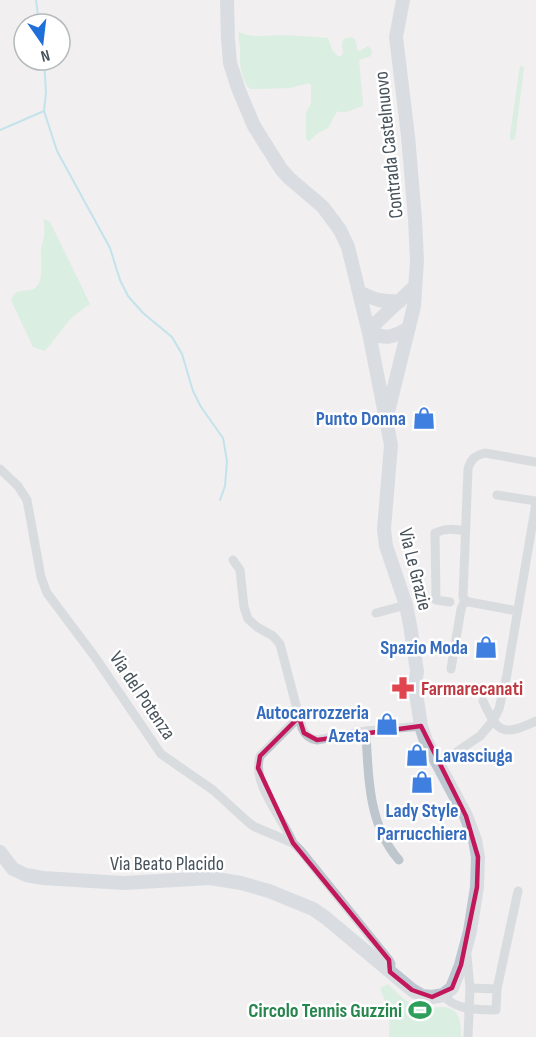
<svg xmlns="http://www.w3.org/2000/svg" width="536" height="1037" font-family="'Sofia Sans Condensed',sans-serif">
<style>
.grass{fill:#beedd1}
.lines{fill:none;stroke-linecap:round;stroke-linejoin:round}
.stream{stroke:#8dd5e9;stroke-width:2}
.street{stroke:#bdc6cd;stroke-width:9}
.secondary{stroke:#bdc7d2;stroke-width:14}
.marked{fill:none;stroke:#c2185b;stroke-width:4.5;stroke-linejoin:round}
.labels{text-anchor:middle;stroke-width:5;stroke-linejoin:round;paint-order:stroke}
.street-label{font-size:20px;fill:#47525b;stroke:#fff}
.shop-label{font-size:20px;font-weight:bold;fill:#366cbe;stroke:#fff;text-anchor:end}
.health-label{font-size:20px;font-weight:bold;fill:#be3a42;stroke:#fff;text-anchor:start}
.leisure-label{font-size:20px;font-weight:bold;fill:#27864d;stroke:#fff;text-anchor:end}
</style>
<rect width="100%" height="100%" fill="#f1efef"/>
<path class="grass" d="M239 32 247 35 257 36 285 35 328 38 332 50 338 56H341L343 53 342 45 343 40C347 37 351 37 355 39L358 51H360L368 46 372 50 371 56 359 60 363 106C353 108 346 115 337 111L328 128 318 133 309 141 306 139V113L311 103V85L309 83 290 88 250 89C239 77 240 62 240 47 239 41 238 37 239 32Z
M520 66 524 67 515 139 512 140 510 139V135Z
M44 219 50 222 90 304 72 317 45 351 33 347 11 300C17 286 25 294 35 288 44 282 41 260 41 251 41 246 43 242 44 238 45 232 44 225 44 219Z
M388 984C398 994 408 1005 422 1008 429 1009 435 1007 441 1007 460 1007 461 1022 461 1037H389L390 1015 380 988Z"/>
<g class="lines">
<path class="stream" d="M36 0 39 24
M44 60 46 92 44 111 57 151 110 248 120 280 128 296 143 313 172 337 182 354 193 391 201 407 223 438 227 461 225 486 220 500
M0 130 44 111"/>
<path class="street" d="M0 469 18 486 27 500 41 577 47 593 95 657 161 754 213 790 248 822 255 827 293 843 301 851 389 960 391 964 390 972
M497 495 536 501
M233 560 240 570 244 607 248 619 257 627 273 636 280 644 302 728C305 735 309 739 317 740L366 731 421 726
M450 602 436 600 435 533C445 528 454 529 465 531
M517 611 469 602 465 600 463 597 468 469C471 459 474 456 485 453L536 462
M376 613 406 605
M451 669 461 609 465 600
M483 701C498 734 503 736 536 721
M366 731C368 775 368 825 399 860
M439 764 480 736 492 722 499 709 507 674 536 503
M293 843C283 818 251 784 260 756L299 717
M467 956 470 988 468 1037
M470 988 497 989
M443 995C456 1011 477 1009 496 1010L497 989 518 891"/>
<path class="secondary" d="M359 292C376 300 381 302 400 301
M369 333 377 322 415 286
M369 333C387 339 392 338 409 328
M388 412 414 306 417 260 415 219 408 136 396 37 403 0
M0 852 13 869 26 875 43 878 124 883 210 878 241 883 269 891 313 909 326 918 412 990 422 996 432 997 443 995 452 988 461 965 470 931 477 887 478 857 475 840 466 816 426 741 421 726 415 686 417 671 410 625 406 605 386 546 384 529 391 445 369 333 348 247 340 230 323 207 289 178 281 169 254 126 238 88 230 63 228 39 227 0"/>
</g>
<path d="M0 0H536V1037H0ZM299 717 304 733 317 740 421 726 466 816 478 857 477 887 461 965 452 988 432 997 412 990 390 972 389 960 293 843 258 768 260 756Z" fill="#f1efef" fill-opacity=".55" fill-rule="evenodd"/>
<path class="marked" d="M299 717 304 733 317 740 421 726 466 816 478 857 477 887 461 965 452 988 432 997 412 990 390 972 389 960 293 843 258 768 260 756Z"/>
<defs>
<g id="shop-bare" transform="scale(1.8)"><path d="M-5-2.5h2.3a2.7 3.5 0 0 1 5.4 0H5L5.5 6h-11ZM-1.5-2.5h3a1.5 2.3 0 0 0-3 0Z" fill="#3f7fe0" stroke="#fff" stroke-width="2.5" paint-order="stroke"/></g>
<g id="pharmacy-bare" transform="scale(1.8)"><path d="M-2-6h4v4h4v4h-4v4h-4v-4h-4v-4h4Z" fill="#e0444e" stroke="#fff" stroke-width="2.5" paint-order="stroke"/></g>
<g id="stadium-bare" transform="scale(1.8)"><path d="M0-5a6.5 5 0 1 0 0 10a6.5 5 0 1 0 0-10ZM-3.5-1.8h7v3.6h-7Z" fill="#2e9e5b" stroke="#fff" stroke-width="2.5" paint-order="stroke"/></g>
</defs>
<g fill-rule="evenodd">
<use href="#shop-bare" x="424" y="418"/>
<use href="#shop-bare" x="486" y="647"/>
<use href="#pharmacy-bare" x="403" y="688"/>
<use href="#shop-bare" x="387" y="724"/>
<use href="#shop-bare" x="417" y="755"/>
<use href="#shop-bare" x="422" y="782"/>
<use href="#stadium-bare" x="420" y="1010"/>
</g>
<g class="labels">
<g class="street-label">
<text transform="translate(388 145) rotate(-96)" y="7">Contrada Castelnuovo</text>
<text transform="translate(416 569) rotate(76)" y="7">Via Le Grazie</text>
<text transform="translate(143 695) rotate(56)" y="7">Via del Potenza</text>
<text x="167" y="870">Via Beato Placido</text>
</g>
<g class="shop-label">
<text x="406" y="425">Punto Donna</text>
<text x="468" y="654">Spazio Moda</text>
<text x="369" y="719">Autocarrozzeria<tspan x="369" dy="23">Azeta</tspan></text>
<text x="435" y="762" text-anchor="start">Lavasciuga</text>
<text x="422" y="817" text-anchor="middle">Lady Style<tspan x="422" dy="23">Parrucchiera</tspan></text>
</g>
<g class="health-label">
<text x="421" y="695">Farmarecanati</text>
</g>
<g class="leisure-label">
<text x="402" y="1017">Circolo Tennis Guzzini</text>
</g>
</g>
<g transform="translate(42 42) rotate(166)"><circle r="28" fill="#ffffff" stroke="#b5babd" stroke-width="1.5"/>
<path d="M0-4.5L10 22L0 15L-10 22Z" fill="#1f6fda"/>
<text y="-9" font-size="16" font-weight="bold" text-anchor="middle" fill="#47525b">N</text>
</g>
</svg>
